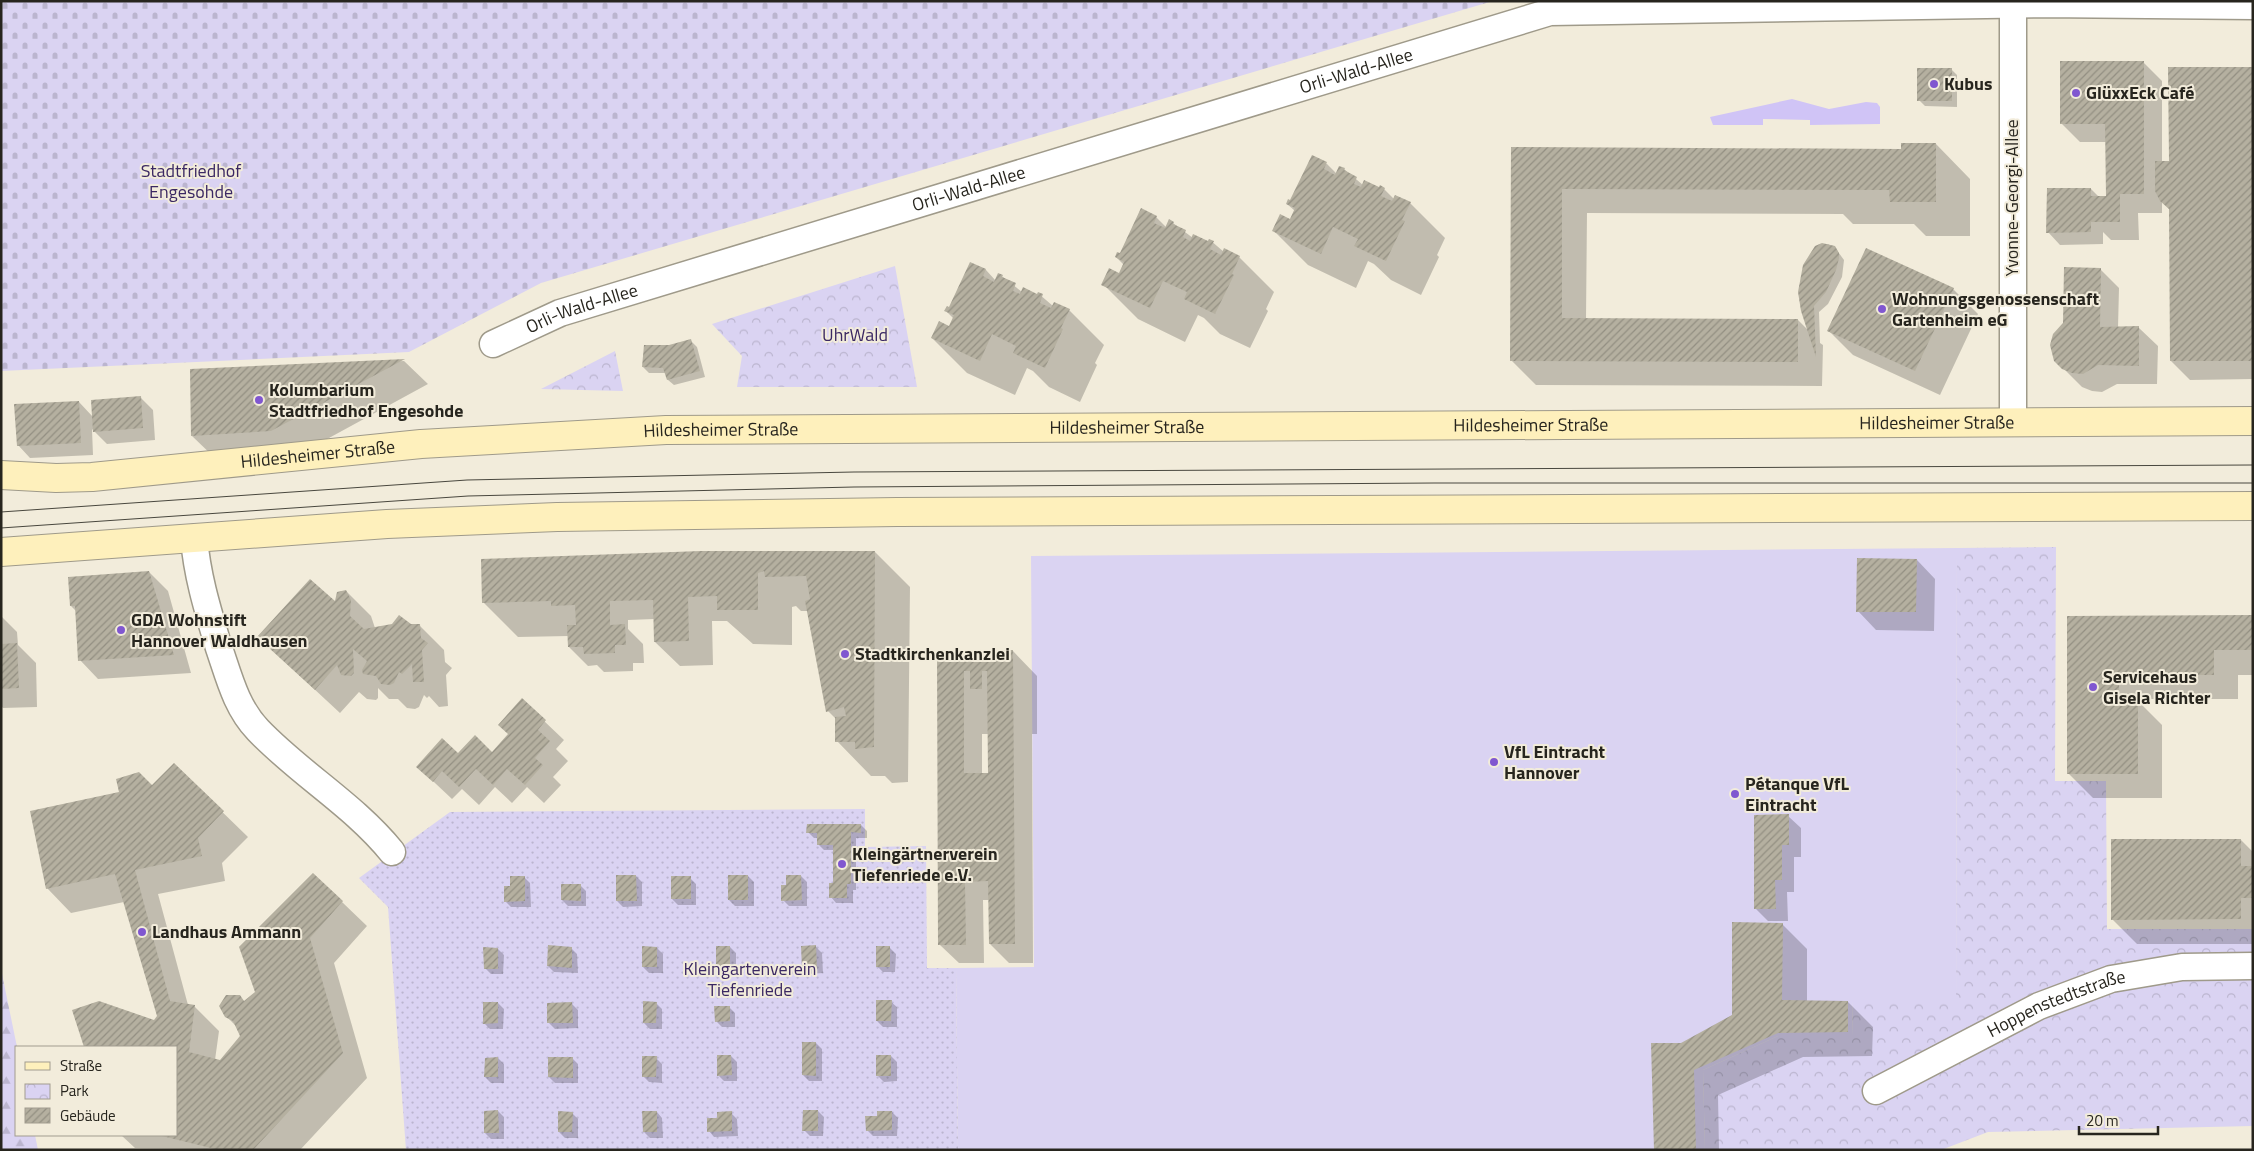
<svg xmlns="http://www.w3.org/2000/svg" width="2254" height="1151" font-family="'Titillium Web',sans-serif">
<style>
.grass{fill:#dad3f2}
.forest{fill:url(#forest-firs)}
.cemetery{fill:url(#cemetery-stones)}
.park{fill:url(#park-crowns)}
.garden{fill:url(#garden-dots)}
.water{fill:#d0c4f6}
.shadow{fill:#0003;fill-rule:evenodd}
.building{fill:url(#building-hatch);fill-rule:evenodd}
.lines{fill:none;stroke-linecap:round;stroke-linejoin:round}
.minor-casing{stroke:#9f9a8a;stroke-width:29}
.secondary-casing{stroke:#9f9a8a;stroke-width:30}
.minor{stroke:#fff;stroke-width:26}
.secondary{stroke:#fef0bc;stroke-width:28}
.tram{stroke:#49473e;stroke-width:1}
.poi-dot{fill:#8057d0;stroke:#f2ecdb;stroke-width:2}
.labels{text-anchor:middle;stroke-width:4;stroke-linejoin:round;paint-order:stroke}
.street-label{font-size:18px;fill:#27251e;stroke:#f2ecdb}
.poi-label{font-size:18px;font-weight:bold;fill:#27251e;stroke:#f2ecdb;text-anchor:start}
.park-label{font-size:18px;fill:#3b2863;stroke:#f2ecdb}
</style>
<defs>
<pattern id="forest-firs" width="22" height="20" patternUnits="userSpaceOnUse" patternTransform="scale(1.25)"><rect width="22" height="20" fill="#dad3f2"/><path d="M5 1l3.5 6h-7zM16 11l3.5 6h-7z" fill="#bbb5cf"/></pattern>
<pattern id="cemetery-stones" width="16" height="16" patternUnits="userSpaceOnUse" patternTransform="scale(1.25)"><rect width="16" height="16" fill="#dad3f2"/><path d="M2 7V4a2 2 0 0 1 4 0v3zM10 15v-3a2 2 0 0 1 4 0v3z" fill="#bbb5cf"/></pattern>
<pattern id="park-crowns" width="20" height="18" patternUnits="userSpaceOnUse" patternTransform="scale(1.25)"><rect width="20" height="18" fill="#dad3f2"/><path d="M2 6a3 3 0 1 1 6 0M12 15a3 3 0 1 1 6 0" fill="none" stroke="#bbb5cf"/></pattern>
<pattern id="garden-dots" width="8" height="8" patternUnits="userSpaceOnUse" patternTransform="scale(1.25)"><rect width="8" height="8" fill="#dad3f2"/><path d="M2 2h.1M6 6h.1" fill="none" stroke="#bbb5cf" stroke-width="1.8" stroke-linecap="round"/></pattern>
<pattern id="building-hatch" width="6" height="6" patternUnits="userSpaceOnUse" patternTransform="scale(1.25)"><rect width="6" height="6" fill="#b5b0a0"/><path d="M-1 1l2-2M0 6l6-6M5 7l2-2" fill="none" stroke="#938f82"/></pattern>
</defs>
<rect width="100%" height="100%" fill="#f2ecdb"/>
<path class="grass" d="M1957 548 1956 1001H1853L1852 1036H1778L1703 1070 1705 1150H958L956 968 1034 967 1031 556Z"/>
<path class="forest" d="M1 969 17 1047 16 1135H35L38 1150H1Z"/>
<path class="cemetery" d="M1 1H1493L541 283 409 352 1 371Z"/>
<path class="park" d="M895 266 917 387H737L742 356 712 324Z
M615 351 623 391 541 389Z
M2056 547 2055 781H2106L2107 929H2253V1126L1988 1132 1941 1150H1705L1703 1070 1778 1036H1852L1853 1001H1956L1957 548Z"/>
<path class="garden" d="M865 809V847L926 846 927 968H956L958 1150H406L388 907 359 878 450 812Z"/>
<path class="water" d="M1792 99 1829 109 1866 102 1877 103 1880 107V124L1810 125V120L1763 119V125H1713L1710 117Z"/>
<path class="shadow" d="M2143 62 2162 81V162H2170L2253 68V379L2190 380 2171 361 2170 210 2162 201V213H2138L2139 240H2111L2103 232V244L2060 245 2048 232 2091 189 2099 197H2107V142H2080L2062 124Z
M1951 69 1957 75V107L1925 106 1919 100Z
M1936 144 1970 179V236H1926L1914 224H1853L1843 214 1587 213 1586 319 1798 320 1809 331 1818 246 1828 244 1836 249 1844 260 1842 277 1828 304 1819 312 1820 343 1823 345 1822 386 1536 385 1511 360 1513 148 1902 150Z
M1312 157 1327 164 1337 174 1344 169 1363 185 1384 189 1394 199 1410 203 1445 238 1437 255 1439 257 1421 295 1391 280 1374 264 1368 261 1356 288 1308 265 1274 231 1291 221 1295 211 1287 204 1291 202Z
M1156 217 1166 227 1173 223 1193 238 1209 242 1210 240 1224 252 1239 257 1274 292 1266 309 1268 311 1250 348 1220 334 1204 318 1198 315 1185 342 1138 319 1103 284 1120 274 1124 265 1116 257Z
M971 264 986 270 996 281 999 274 1022 292 1038 296 1039 294 1053 306 1069 310 1104 345 1095 363 1097 365 1080 402 1049 387 1033 371 1027 368 1015 395 967 373 932 338 949 328 954 319 946 311 949 309Z
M2100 269 2119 288 2118 328H2139L2158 346 2157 384H2117L2102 392 2092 391 2082 387 2063 368 2064 324Z
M1953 289 1978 314 1940 395 1853 355 1829 331Z
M691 341 697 347 705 377 674 385 668 380 666 373H649L643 367 670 347Z
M404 361 428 384 296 456 217 460 192 436 191 371Z
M140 397 153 410 155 440 107 444 92 429 93 455 30 458 18 445 79 402 93 417Z
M875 552 910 587 908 782 892 783 885 776H871L837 741 836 719 828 711 808 611H801L796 606 792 607V645L753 644 727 621H712L713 665 680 666 655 642 654 619 628 620V629L643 644 644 663H633V671L604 672 597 665 588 666 569 647V636L518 637 483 602Z
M1917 560 1935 579 1934 631 1876 630 1858 611Z
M149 572 168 591 191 673 98 679 80 660 76 611 71 606Z
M341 591H346L371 616 375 628 419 625 444 650 445 662 452 668 446 675 448 706 439 707 429 696 427 698 424 695 419 707 415 709 407 708 398 699H389L378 688V698L376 700 367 699 359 692 340 713 284 661 336 604 338 593Z
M1 616 17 632 18 645 36 663 37 707 3 708 1 706Z
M2068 617H2253V675H2238V699H2143V706L2162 725V798H2093L2068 773Z
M1013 651 1037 676V734H1032L1033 963H1009L990 944V900H983L984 963H959L940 945 938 652ZM982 734H989V774H982Z
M522 700 564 740 556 749 568 761 553 777 561 785 544 803 527 787 512 803 495 787 479 805 462 789 452 799 418 767 458 755 492 753 509 735Z
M174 765 248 837 222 863 225 881 158 894 188 1005 195 1007 219 1031 215 1060 220 1061 241 1037 238 1028 226 1016 257 993 342 902 367 926 334 963 367 1078 300 1150 135 1148 121 1135H176V1047H86L74 1011 154 1021 158 1017 124 902 71 913 47 888Z
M1788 816 1801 828V857H1794V892H1787L1788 921H1768L1756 909Z
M861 825 867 831V838H856V890H853V903H836L831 897 834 884V850H824L818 844V838H814L808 832Z
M2241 840 2253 852V944H2137L2112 919Z
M636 876 642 882V906L623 907 617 901Z
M748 876 754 882V906H735L729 900Z
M801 876 807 882V906H789L783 900 787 886Z
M524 877 530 883 531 907H511L505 901 512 887Z
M690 878 696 884V905H678L672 899Z
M580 885 586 891V906H568L562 900Z
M1782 924 1807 949V1002H1848L1873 1027 1872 1056 1803 1057 1718 1095 1719 1150H1655L1681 1045 1733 1015Z
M730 947 736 953V973H724L718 967Z
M816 947 822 953 823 973 809 974 803 968Z
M571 948 577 954 578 973 554 972 548 966Z
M657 948 663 954V973H649L643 967Z
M890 948 896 954 895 972H883L877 966Z
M498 949 504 955 503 974H491L485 968Z
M891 1002 897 1007V1027H883L877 1021Z
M498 1003 504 1009 503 1029H490L484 1023Z
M656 1003 662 1009V1029H650L644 1023Z
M572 1004 578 1010V1028L555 1029 549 1023Z
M729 1007 735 1013V1027H722L716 1021Z
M816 1043 822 1049V1081H809L803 1075Z
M731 1056 737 1062V1081H724L718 1075Z
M891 1056 897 1062V1081L884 1082 878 1076Z
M498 1058 504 1064V1083H491L485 1077Z
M572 1058 578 1064V1083H555L549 1077Z
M656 1058 662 1064V1083L649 1082 643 1076Z
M498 1111 504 1117V1139H491L485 1133Z
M818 1111 824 1117 823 1136H810L804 1130Z
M657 1112 662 1118 663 1138H650L644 1132Z
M892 1112 898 1118 897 1136H873L867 1130 878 1117Z
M572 1113 578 1119V1138H565L559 1132Z
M731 1113 737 1119 738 1136 714 1137 709 1131 719 1119Z"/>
<path class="building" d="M2060 61H2144V194H2120V222H2091V232L2046 233 2047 188H2091V196H2106L2105 124H2060Z
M2168 67H2253V361H2170L2169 209 2160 201 2155 191V161H2169Z
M1917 68H1952V101H1917Z
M1901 143H1936V202H1890L1889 190 1562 189V318L1798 319V362L1510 361 1511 147 1901 149Z
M1312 155 1327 162 1324 169 1335 175 1339 166 1345 168 1344 170 1357 177 1354 184 1361 187 1364 180 1379 187 1380 185 1385 188 1381 196 1392 201 1395 195 1411 202 1402 220 1405 221 1386 261 1354 246 1358 239 1333 227 1321 254 1272 231 1280 214 1290 219 1295 208 1286 204 1288 199 1290 200Z
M1141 208 1157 216 1154 223 1165 228 1169 219 1174 222 1173 224 1186 230 1183 237 1190 241 1193 234 1208 241 1209 239 1214 241 1210 249 1221 255 1224 248 1240 256 1232 274 1234 275 1215 314 1184 299 1187 292 1163 281 1150 308 1101 285 1109 268 1119 273 1124 262 1115 257 1117 252 1120 253Z
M1822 243 1835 246 1839 253V258L1836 270 1826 292 1814 306 1816 357 1801 311 1798 292 1803 265 1815 246Z
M1866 248 1954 288 1915 371 1827 331Z
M970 262 986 269 983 276 994 282 998 273 1003 275 1002 277 1016 283 1013 291 1020 294 1023 287 1037 294 1038 292 1043 294 1040 303 1051 308 1054 302 1070 309 1061 328 1063 329 1045 368 1013 353 1016 346 992 334 980 361 931 338 939 321 949 326 954 315 944 311 947 306 949 307Z
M2064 267 2101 268 2100 327 2139 326V366L2098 365 2083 374 2072 373 2062 369 2054 361 2050 345 2053 334 2063 323Z
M691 339 700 371 667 380 663 368 642 367 644 345H669Z
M405 359 271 431 191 436 190 369Z
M141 396 143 428 93 432 91 400Z
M79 401 81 443 17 446 14 404Z
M701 551H875L874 747 855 749V742H835V717L846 716 844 707 826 712 805 601 810 599 806 576 765 577 764 571 758 573V610H717V596L688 597 689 641 654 642 653 600 610 601V625L625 624 626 645H615V653L584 654 583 647H568L567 625H576L575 605 551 606V601L482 603 481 559Z
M1857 558 1917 559 1916 612H1856Z
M149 571 174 655 78 661 75 606H70L68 577Z
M310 579 335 601 337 592 346 590 351 600 350 616 364 629 392 624 399 615 411 624H420L421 638 428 643 422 650 424 682H413L412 664 402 674 399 672 394 683 390 685 381 684 376 676 363 674 362 670 367 661 353 649 354 673 351 676 341 675 337 665 315 690 257 637Z
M2253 615V650H2214V675H2119V699H2138V774H2067V616Z
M17 643 19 688 1 689V644Z
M937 650H1013L1015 944H989L988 881 965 882 966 945H938ZM964 671H970V689H982V671H987L988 773H964Z
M522 698 546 720 538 730 550 741 535 758 543 765 525 785 507 769 493 785 476 769 459 787 442 771 433 782 416 767 442 738 458 753 475 735 492 752 508 734 498 725Z
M174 763 224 811 198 838 202 856 135 870 170 1001 195 1005 189 1052 220 1060 240 1036 233 1021 225 1017 219 1006 226 995H240L244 1001 255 992 239 947 313 873 343 901 310 938 343 1053 253 1150H219L158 1135H176V1047H84L72 1010 99 1001 154 1020 157 1016 115 874 46 889 30 811 119 792 116 779 139 772 152 785Z
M1789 814V845H1782V880H1775L1776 909H1754V815Z
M807 824H861V833L851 832V884H847V898H829V883H833V845H817V833H806Z
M2111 839H2241V866H2253V898H2241V919L2111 920Z
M616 875H636L637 901H616Z
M728 875H748V900H728Z
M786 875H801L802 900 781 901V885H786Z
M510 876H525V901L504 902V886H510Z
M671 876H691V899H671Z
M561 884H581V901L561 900Z
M1732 922 1783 923 1782 1000 1848 1001V1032L1778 1033 1694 1070 1696 1150H1654L1651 1043H1681L1732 1015Z
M548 945 572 947V968L547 966Z
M816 945 817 968 802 969 801 946Z
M642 946 657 947V967H642Z
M716 946H730V967H716Z
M876 946H890V967H876Z
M483 947 498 948V969H484Z
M876 1000H892L891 1021H876Z
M643 1001 657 1002 656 1023H643Z
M483 1002H498V1023L483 1024Z
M572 1002 573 1023H547V1003Z
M714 1006H730V1021L715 1022Z
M802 1042H816V1076L802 1075Z
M717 1055H731L732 1075 717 1076Z
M876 1055H891V1076H876Z
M642 1056H657L656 1077H642Z
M498 1057V1077H484L485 1058Z
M548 1057H573V1078L548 1077Z
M498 1110 499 1133H484V1111Z
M803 1110H818V1131H802Z
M558 1111 573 1112 572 1132H558Z
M642 1111H657V1132H643Z
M732 1111V1131L707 1132V1118H717V1112Z
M877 1111H892V1130L866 1131 865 1116H877Z"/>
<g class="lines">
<g class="minor-casing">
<g id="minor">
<path d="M2013 4V422"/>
<path id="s1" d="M493 344 560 313 1550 12 2043 4 2253 6"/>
<path d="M194 538C197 576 208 611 219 648 229 677 236 707 258 730 300 774 354 805 392 852"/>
<path id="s2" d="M1876 1091 2039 1006 2111 979 2182 967 2253 966"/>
</g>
</g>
<g class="secondary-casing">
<g id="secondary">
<path id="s3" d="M1 475 56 478 92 477 421 444 666 430 2253 421"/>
<path d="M1 552 387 524 557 517 897 512 2253 506"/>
</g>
</g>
<use href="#minor" class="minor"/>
<use href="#secondary" class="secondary"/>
<path class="tram" d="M1 512 467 480 854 472 2253 465
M1 528 468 496 854 487 1434 483H2253"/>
</g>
<g class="poi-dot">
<circle cx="1934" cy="84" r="5"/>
<circle cx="2076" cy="93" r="5"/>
<circle cx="1882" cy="309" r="5"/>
<circle cx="259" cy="400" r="5"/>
<circle cx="121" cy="630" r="5"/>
<circle cx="845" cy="654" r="5"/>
<circle cx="2093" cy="687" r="5"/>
<circle cx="1494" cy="762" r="5"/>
<circle cx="1735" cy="794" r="5"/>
<circle cx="842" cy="864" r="5"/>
<circle cx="142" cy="932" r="5"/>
</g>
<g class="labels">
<g class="street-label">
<text dy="6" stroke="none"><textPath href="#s1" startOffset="906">Orli-Wald-Allee</textPath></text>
<text dy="6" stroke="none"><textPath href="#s1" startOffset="501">Orli-Wald-Allee</textPath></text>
<text transform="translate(2012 198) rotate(-90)" y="6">Yvonne-Georgi-Allee</text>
<text dy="6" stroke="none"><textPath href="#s1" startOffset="96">Orli-Wald-Allee</textPath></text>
<text dy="6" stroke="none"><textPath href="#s3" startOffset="1938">Hildesheimer Straße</textPath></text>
<text dy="6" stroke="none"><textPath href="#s3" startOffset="1532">Hildesheimer Straße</textPath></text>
<text dy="6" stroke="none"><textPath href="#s3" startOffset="1128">Hildesheimer Straße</textPath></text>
<text dy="6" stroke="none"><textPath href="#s3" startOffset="722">Hildesheimer Straße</textPath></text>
<text dy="6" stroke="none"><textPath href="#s3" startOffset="318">Hildesheimer Straße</textPath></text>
<text dy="6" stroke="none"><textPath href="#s2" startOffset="201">Hoppenstedtstraße</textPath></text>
</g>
<g class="poi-label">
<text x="1944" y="90">Kubus</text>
<text x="2086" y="99">GlüxxEck Café</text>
<text x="1892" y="305">Wohnungsgenossenschaft<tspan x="1892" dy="21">Gartenheim eG</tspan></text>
<text x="269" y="396">Kolumbarium<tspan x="269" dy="21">Stadtfriedhof Engesohde</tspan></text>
<text x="131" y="626">GDA Wohnstift<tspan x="131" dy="21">Hannover Waldhausen</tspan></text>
<text x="855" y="660">Stadtkirchenkanzlei</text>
<text x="2103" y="683">Servicehaus<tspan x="2103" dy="21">Gisela Richter</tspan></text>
<text x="1504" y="758">VfL Eintracht<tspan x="1504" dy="21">Hannover</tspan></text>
<text x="1745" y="790">Pétanque VfL<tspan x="1745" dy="21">Eintracht</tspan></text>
<text x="852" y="860">Kleingärtnerverein<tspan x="852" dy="21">Tiefenriede e.V.</tspan></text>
<text x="152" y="938">Landhaus Ammann</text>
</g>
<g class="park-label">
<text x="191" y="177">Stadtfriedhof<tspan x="191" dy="21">Engesohde</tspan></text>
<text x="855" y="341">UhrWald</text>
<text x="750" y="975">Kleingartenverein<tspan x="750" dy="21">Tiefenriede</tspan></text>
</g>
</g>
<rect width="2254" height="1151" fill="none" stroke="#27251e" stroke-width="5"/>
<rect x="15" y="1046" width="162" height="90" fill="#f2ecdb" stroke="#a19c8f"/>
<rect x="25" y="1062" width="25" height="8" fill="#fef0bc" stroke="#a19c8f"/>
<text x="60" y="1071" font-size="15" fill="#27251e">Straße</text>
<rect x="25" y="1084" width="25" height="15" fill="url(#park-crowns)" stroke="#a19c8f"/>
<text x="60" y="1096" font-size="15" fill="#27251e">Park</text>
<rect x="25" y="1108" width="25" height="15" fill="url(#building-hatch)" stroke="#a19c8f"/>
<text x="60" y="1121" font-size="15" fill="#27251e">Gebäude</text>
<path d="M2079 1126v8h79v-8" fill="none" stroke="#27251e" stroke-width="2.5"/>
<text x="2086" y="1126" font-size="15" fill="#27251e" stroke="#f2ecdb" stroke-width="4" paint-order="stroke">20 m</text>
</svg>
